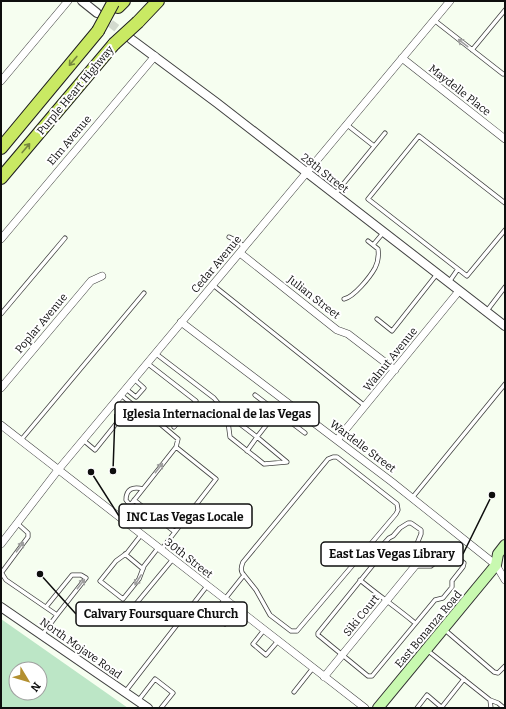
<svg xmlns="http://www.w3.org/2000/svg" width="506" height="709" font-family="Bitter,serif">
<style>
.grass{fill:#bce6c6;fill-rule:evenodd}
.lines{fill:none;stroke-linecap:round;stroke-linejoin:round}
.tertiary-tunnel{stroke:#d3dace;stroke-width:8;stroke-dasharray:8 4;stroke-linecap:butt}
.service-casing{stroke:#414141;stroke-width:5}
.minor-casing{stroke:#414141;stroke-width:8}
.tertiary-casing{stroke:#414141;stroke-width:10}
.secondary-casing{stroke:#303030;stroke-width:12}
.motorway-casing{stroke:#1f1f1f;stroke-width:14}
.service{stroke:#fff;stroke-width:3.5}
.minor{stroke:#fff;stroke-width:7}
.tertiary{stroke:#fff;stroke-width:8}
.secondary{stroke:#c8f9b0;stroke-width:10}
.motorway{stroke:#c9e963;stroke-width:12}
.motorway-bridge-casing{stroke:#1f1f1f;stroke-width:14;stroke-linecap:butt}
.motorway-bridge{stroke:#c9e963;stroke-width:12}
.oneway{stroke:#9f9f9f}
.oneway2{stroke:#75863d}
.labels{text-anchor:middle;stroke-width:4;stroke-linejoin:round;paint-order:stroke}
.street-label{font-size:11px;fill:#0e0e0e;stroke:#fff}
.leader{fill:none;stroke:#0e0e0e;stroke-width:1.5}
.callout-dot{fill:#0e0e0e;stroke:#fff;stroke-width:1.5}
.callout{fill:#fff;stroke:#0e0e0e;stroke-width:1.5}
.callout-label{font-size:12px;text-anchor:middle;font-weight:bold;fill:#0e0e0e}
</style>
<rect width="100%" height="100%" fill="#f6fef0"/>
<path class="grass" d="M1 619 128 708H1ZM16 669H40V693H16Z"/>
<g class="lines">
<path class="tertiary-tunnel" d="M101 16 128 37"/>
<g class="service-casing">
<path id="service" d="M434 20 503 74H505
M472 50 505 10
M346 124 374 146
M335 194 385 133
M505 203 419 136 368 199 467 276 505 230
M229 237 239 242 244 247
M373 245 383 233
M449 282 458 269
M213 285 365 406
M344 299C354 297 370 277 375 268 378 262 379 256 378 249L368 241
M486 312 505 287
M1 314 65 238
M377 319 392 331 437 274
M155 353 214 398 227 414
M147 363 196 401 174 427
M126 389 136 397 144 388 134 379
M255 395 305 433
M132 404 140 407 178 439 176 447 143 489
M21 440 144 293
M83 440 95 450 132 404 121 395
M247 451 257 437 227 414 230 437 264 464 287 462 257 437 285 401
M412 498 505 384
M134 500 175 532
M120 518 143 489C133 486 126 489 126 500L130 505
M408 523H411L421 530V534L414 551 415 566H431L447 553 453 554 464 563 463 567 452 581V587L443 598 435 600 372 676H368L318 635V633L381 555 379 549 389 538 393 536 400 528Z
M141 535 127 553 116 561 100 581 123 599 139 579 144 566 158 548
M161 550 216 479 176 447
M125 554 143 569
M1 572 6 580 57 615 42 635
M2 572 28 537V533L17 523
M360 580C378 595 397 608 415 623
M46 607 72 575H81L86 578 57 615
M237 609 225 624 213 614 244 575 256 590 270 615 291 631H297L396 514 398 510 397 504 337 457H333L328 459 243 562C241 567 240 571 244 575
M130 611 173 559
M264 630 253 644 266 655 278 641
M445 630 494 672 498 673 505 666
M427 650 490 700 491 708
M125 692 207 586
M294 692 313 668
M490 700 498 703 504 708
M138 701 155 679 173 693 161 708
M417 708 427 695 441 707
M441 708 464 679"/>
</g>
<g class="minor-casing">
<path id="minor" d="M402 58 505 139
M1 81 68 1
M1 239 155 56
M240 253 337 330 348 334 395 370
M181 322 392 482 496 565 505 580
M1 388 91 281 102 276
M1 425 365 708
M337 440 459 291
M1 544 58 470 450 1
M324 677 415 566"/>
</g>
<g class="tertiary-casing">
<path id="tertiary" d="M82 1 97 13
M131 39 217 103 505 326
M1 607 148 708"/>
</g>
<g class="secondary-casing">
<path id="secondary" d="M378 708 496 565 498 554 505 545"/>
</g>
<g class="motorway-casing">
<path id="motorway" d="M118 7 124 1
M138 22 158 1
M1 148 98 31
M1 178 114 44"/>
</g>
<use href="#service" class="service"/>
<use href="#minor" class="minor"/>
<use href="#tertiary" class="tertiary"/>
<use href="#secondary" class="secondary"/>
<use href="#motorway" class="motorway"/>
<g class="motorway-bridge-casing">
<path id="motorway-bridge" d="M98 31 113 3
M114 44 138 22"/>
</g>
<use href="#motorway-bridge" class="motorway-bridge"/>
</g>
<defs><path id="oneway-shaft" d="M-6 0H5M1.5-3L5.5 0L1.5 3" fill="none" stroke-width="1.6" stroke-linecap="round" stroke-linejoin="round"/></defs>
<g class="oneway">
<use href="#oneway-shaft" transform="translate(463 43) rotate(-142)"/>
<use href="#oneway-shaft" transform="translate(159 468) rotate(-52)"/>
<use href="#oneway-shaft" transform="translate(20 547) rotate(-53)"/>
<use href="#oneway-shaft" transform="translate(138 580) rotate(122)"/>
<use href="#oneway-shaft" transform="translate(81 584) rotate(-52)"/>
</g>
<g class="oneway2">
<use href="#oneway-shaft" transform="translate(73 61) rotate(130)"/>
<use href="#oneway-shaft" transform="translate(26 148) rotate(-50)"/>
</g>
<g class="labels">
<g class="street-label">
<text transform="translate(75 90) rotate(-50)" y="4">Purple Heart Highway</text>
<text transform="translate(460 90) rotate(38)" y="4">Maydelle Place</text>
<text transform="translate(69 140) rotate(-50)" y="4">Elm Avenue</text>
<text transform="translate(325 173) rotate(38)" y="4">28th Street</text>
<text transform="translate(216 264) rotate(-50)" y="4">Cedar Avenue</text>
<text transform="translate(314 297) rotate(38)" y="4">Julian Street</text>
<text transform="translate(41 323) rotate(-50)" y="4">Poplar Avenue</text>
<text transform="translate(390 359) rotate(-51)" y="4">Walnut Avenue</text>
<text transform="translate(363 446) rotate(37)" y="4">Wardelle Street</text>
<text transform="translate(189 558) rotate(38)" y="4">30th Street</text>
<text transform="translate(361 615) rotate(-51)" y="4">Siki Court</text>
<text transform="translate(428 629) rotate(-50)" y="4">East Bonanza Road</text>
<text transform="translate(81 648) rotate(35)" y="4">North Mojave Road</text>
</g>
</g>
<path class="leader" d="M113 471L115 414M91 472L119 516M492 495L463 554M40 574L76 614"/>
<g class="callout-dot">
<circle cx="113" cy="471" r="4"/>
<circle cx="91" cy="472" r="4"/>
<circle cx="492" cy="495" r="4"/>
<circle cx="40" cy="574" r="4"/>
</g>
<g class="callout">
<rect x="115" y="402" width="204" height="24" rx="4"/>
<rect x="119" y="504" width="133" height="24" rx="4"/>
<rect x="321" y="542" width="142" height="24" rx="4"/>
<rect x="76" y="602" width="171" height="24" rx="4"/>
</g>
<g class="callout-label">
<text x="217" y="418">Iglesia Internacional de las Vegas</text>
<text x="185" y="521">INC Las Vegas Locale</text>
<text x="392" y="558">East Las Vegas Library</text>
<text x="161" y="618">Calvary Foursquare Church</text>
</g>
<rect width="506" height="709" fill="none" stroke="#0e0e0e" stroke-width="4"/>
<g transform="translate(28 681) rotate(128)"><circle r="19" fill="#ffffff" stroke="#9f9f9f"/>
<path d="M0-3L7 15L0 10L-7 15Z" fill="#b38f30"/>
<text y="-6" font-size="11" font-weight="bold" text-anchor="middle" fill="#0e0e0e">N</text>
</g>
</svg>
